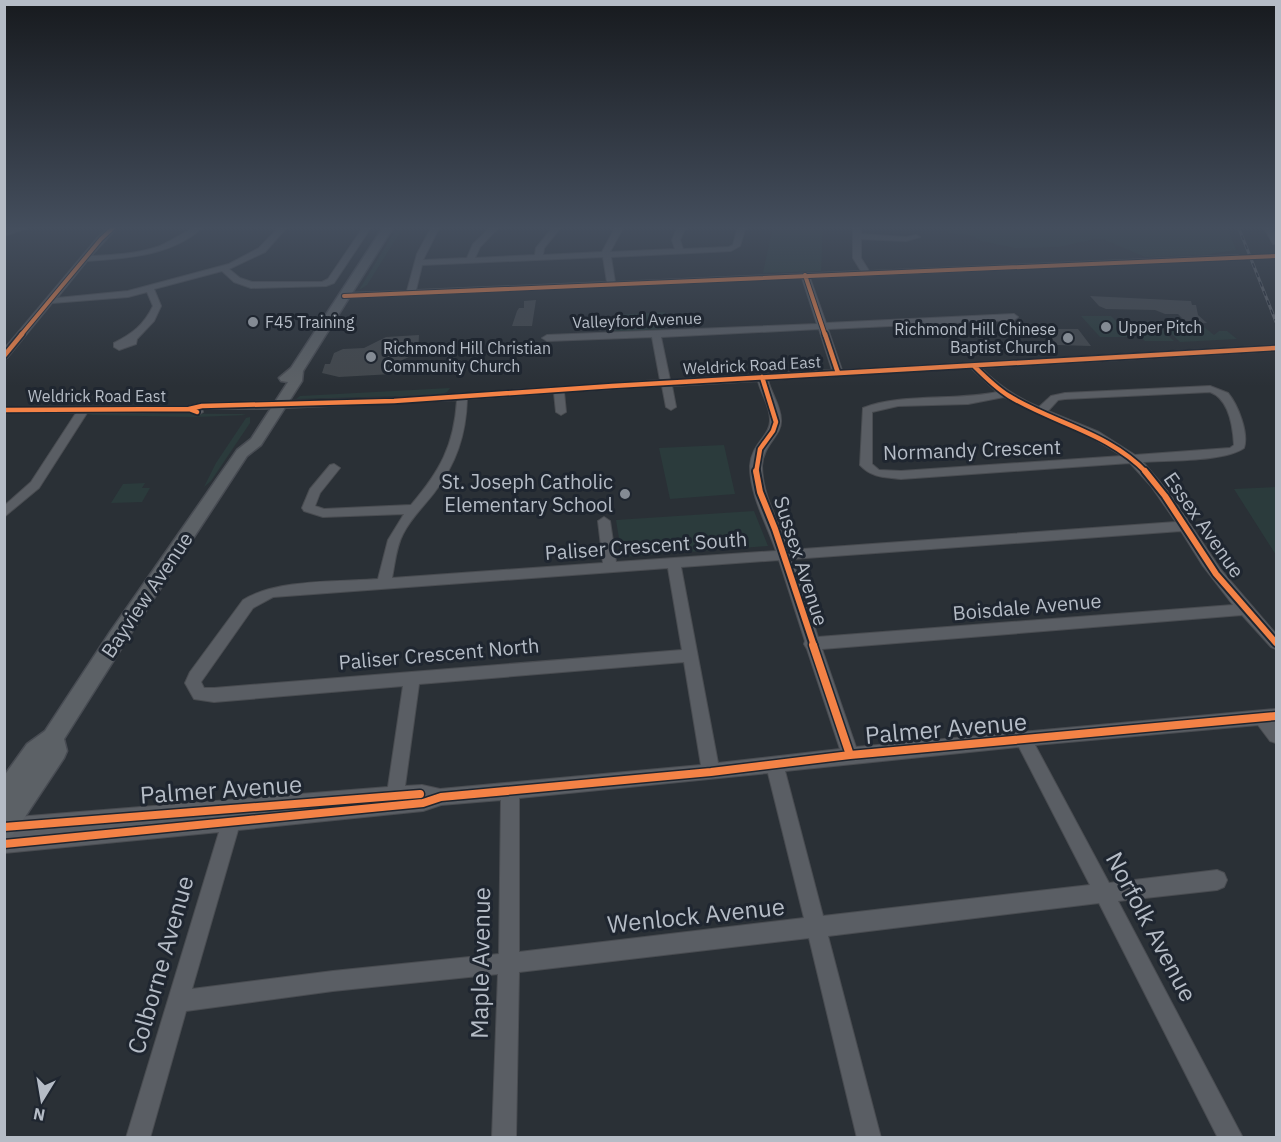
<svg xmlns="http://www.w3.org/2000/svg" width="1281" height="1142" font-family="'IBM Plex Sans',sans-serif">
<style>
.green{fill:#2b3b3c}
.building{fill:#42474c}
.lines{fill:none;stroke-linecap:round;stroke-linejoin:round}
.minor-casing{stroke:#494c51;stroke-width:2}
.major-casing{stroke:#484c53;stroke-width:3}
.minor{fill:#5a5e64;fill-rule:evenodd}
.major{fill:#5c6166;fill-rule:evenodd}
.rail-casing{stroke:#5e6268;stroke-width:3}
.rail{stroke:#1f2630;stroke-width:1.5;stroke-dasharray:5;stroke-linecap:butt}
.cycleway-far3-casing{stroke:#1f2630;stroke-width:6}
.cycleway-far2-casing{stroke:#1f2630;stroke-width:8}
.cycleway-far1-casing{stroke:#1f2630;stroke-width:10}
.cycleway-casing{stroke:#1f2630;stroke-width:11}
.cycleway-far3{stroke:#f48246;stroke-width:4}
.cycleway-far2{stroke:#f48246;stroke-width:4.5}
.cycleway-far1{stroke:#f48246;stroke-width:6}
.cycleway{stroke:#f48246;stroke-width:8}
.poi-dot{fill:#848b94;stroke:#1f2630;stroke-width:2}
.labels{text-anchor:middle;stroke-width:6;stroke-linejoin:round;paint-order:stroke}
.far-street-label{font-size:16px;fill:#b5bcc6;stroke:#1f2630}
.far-poi-label{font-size:16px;fill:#b5bcc6;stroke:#1f2630;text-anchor:start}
.street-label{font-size:20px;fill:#b5bcc6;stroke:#1f2630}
.poi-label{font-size:20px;fill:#b5bcc6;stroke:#1f2630;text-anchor:end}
.near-street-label{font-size:24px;fill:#b5bcc6;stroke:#1f2630}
</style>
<rect width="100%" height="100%" fill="#2a3036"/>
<path class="green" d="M398 226H404L367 285 359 290Z
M773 226H823L821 271 763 273Z
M935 226H1227L1236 250 1202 255 1145 257 1103 239H1095L1059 247 1015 248 981 241 971 235 953 234Z
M665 312 664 329 612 332 614 315Z
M1081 316H1111L1132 337H1100Z
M1126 322H1154L1174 341H1145Z
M1163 326H1203L1214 335 1219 331H1227L1237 339 1180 342Z
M450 388 447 392 438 395 296 399 300 396Z
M97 413 242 414 246 415 197 417 87 415Z
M250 417V423L211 481 204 487 216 463 246 418Z
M724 445 735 494 670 499 659 448Z
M145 483 142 488H150L142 502 111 503 123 484Z
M1276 487V555L1234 489Z
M754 511 768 546 622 557 616 520Z"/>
<path class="building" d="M1090 296 1191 301 1192 305H1196L1198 315 1207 323 1188 324 1178 314H1165L1155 310 1106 309 1099 306Z
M536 300 532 326H512L517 311 519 308H524V301Z
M1045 324 1057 329H1078L1091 346 1057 345 1046 331H1051Z
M419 335 418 353 400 361 398 371 393 374 339 377 322 373 325 364H330L334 353 343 349 364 348 386 337Z"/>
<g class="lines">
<g class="minor-casing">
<path id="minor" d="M21 226H33L4 236V231Z
M111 226H119L91 256C113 255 136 254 157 247 172 242 190 226 204 226 173 256 127 258 87 261L57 298 128 291 229 264 259 248 280 226H288L265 252 229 269 240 278 252 282H322L328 279 364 226H372L334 283 326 286 251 288 234 282 222 271 154 289 161 306 154 321 137 339 136 344 119 350 114 347V343C132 334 144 325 153 306L147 292 128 297 52 303 7 358 4 359V349L98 237Z
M432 226H440L423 260 467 258 473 244 492 226H500L480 247 475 258 535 255 536 248 554 226H562L544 248 543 255 602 252 616 226H624L610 252 675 249 672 240 678 226H686L680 240 683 249 729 247 733 245 738 226H746L740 246 731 251 611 257 615 282 861 271 853 258V226H861V234L906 237 916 235 920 237 906 241 861 239V258L869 271 1238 255 1239 257 1235 259 810 278 826 323 1014 314 1018 317 1014 320 828 329 842 370 1276 345V351L981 368C998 385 1017 398 1039 407L1051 396 1065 393 1210 386 1228 393C1238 405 1249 433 1244 448 1225 462 1167 460 1143 462L1169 493 1221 570 1276 634V649L1271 647 1242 615 822 649 856 747 1276 709V743L1270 741 1258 725 1035 745 1109 883 1217 870 1224 873 1227 880 1224 887 1217 890 1118 901 1243 1138H1218L1099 903 828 936 881 1138H857L809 938 519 972 516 1138H492L498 974 333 991 186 1011 150 1138H126L219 832 4 853V818L388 787 403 686 214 702 194 699 185 683 190 672 243 600C276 579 339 582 378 579L388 540 404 514 323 517 304 511 302 508 310 489 330 465 334 464 340 468 320 493 315 506 324 509 411 505C440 471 454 446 457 400L265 409H202L203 412 198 415 188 412 87 413 39 488 4 517V506L31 482 76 413H4V407L189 406 202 403 394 398 660 380 652 337 547 341 542 338 547 335 817 324 802 278 341 298 340 296 344 293 407 291 417 254ZM603 257 607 282 416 290 422 265ZM819 329 832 370 670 380 661 337ZM971 368 997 392C956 401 900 393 863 408L860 465C872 478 885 477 901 479L1130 463 1151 486 1176 522 789 550C779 523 762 495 762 466 763 444 782 436 781 420 781 406 771 393 768 380ZM758 381C761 394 771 407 770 421 770 436 751 444 750 466 750 496 767 524 776 551L616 562 610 521 604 517 598 521 603 563 392 578C395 563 396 547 403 534 411 518 424 506 434 493 456 464 466 435 467 399L554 393 556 412 561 415 566 412 564 392 662 386 666 407 671 410 676 407 672 386ZM1210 392C1229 399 1233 426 1234 445L1230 448 1135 455 1099 432 1048 411 1058 400 1065 399ZM1004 397 1091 437 1122 456 901 471 879 470 872 464V412L898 406 968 404ZM1181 531 1203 566 1233 605 818 637 792 559ZM779 560 805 641 804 644 807 649 840 749 718 763 681 567ZM668 568 682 650 214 688H204L201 682 253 608 273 597ZM684 662 701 765 440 789 422 785 405 786 419 684ZM1019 747 1090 885 823 916 785 771ZM768 773 804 918 519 952V798ZM501 800 499 954 333 971 192 989 238 830 423 811 441 805Z
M1263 226H1271L1276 236V244H1273Z"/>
</g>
<g class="major-casing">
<path id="major" d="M384 226H394L303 371 302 381 261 445 247 456 124 644 64 739 67 751 64 758 13 835 4 839V776L27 744 45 731 110 632 237 450 251 439 288 382 281 381 279 378 291 368Z"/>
</g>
<use href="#minor" class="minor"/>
<use href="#major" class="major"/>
<g class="rail-casing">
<path id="rail" d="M1238 226 1276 322"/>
</g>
<use href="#rail" class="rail"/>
<g class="cycleway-far3-casing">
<path id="cycleway-far3" d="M805 275 825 335
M344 296 1276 256
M21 335 101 239 115 226"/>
</g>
<g class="cycleway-far2-casing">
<path id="cycleway-far2" d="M825 334 838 373
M4 356 22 334
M974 366C985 377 996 388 1009 396 1055 424 1108 432 1147 473
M189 409 202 406 394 401 612 386 1276 348
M4 410 189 409 197 412
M756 473 760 449 773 431 776 422 762 377"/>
</g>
<g class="cycleway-far1-casing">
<path id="cycleway-far1" d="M756 471 760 492 775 529 814 646
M1145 471 1165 496 1216 574 1276 643"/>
</g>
<g class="cycleway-casing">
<path id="cycleway" d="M813 645 850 755
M4 827 420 794
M4 844 423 803 441 797 711 772 850 755 1276 716"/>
</g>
<use href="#cycleway-far3" class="cycleway-far3"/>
<use href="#cycleway-far2" class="cycleway-far2"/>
<use href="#cycleway-far1" class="cycleway-far1"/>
<use href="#cycleway" class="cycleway"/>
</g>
<linearGradient id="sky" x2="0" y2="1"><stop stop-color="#171a1e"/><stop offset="0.59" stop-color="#444e5d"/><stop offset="1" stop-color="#444e5d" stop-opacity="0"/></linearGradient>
<rect width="1281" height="386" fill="url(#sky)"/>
<g class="poi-dot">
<circle cx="253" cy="322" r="6"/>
<circle cx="1106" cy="327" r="6"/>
<circle cx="1068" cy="338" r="6"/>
<circle cx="371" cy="357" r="6"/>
<circle cx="625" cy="494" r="6"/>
</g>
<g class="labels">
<g class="far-street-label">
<text transform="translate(637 320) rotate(-2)" y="6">Valleyford Avenue</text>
<text transform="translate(752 365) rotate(-3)" y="6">Weldrick Road East</text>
<text x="97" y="402">Weldrick Road East</text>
</g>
<g class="far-poi-label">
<text x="265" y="328">F45 Training</text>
<text x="1118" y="333">Upper Pitch</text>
<text x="1056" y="335" text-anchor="end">Richmond Hill Chinese<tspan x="1056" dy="18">Baptist Church</tspan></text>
<text x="383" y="354">Richmond Hill Christian<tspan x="383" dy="18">Community Church</tspan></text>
</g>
<g class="street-label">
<text transform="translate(972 450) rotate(-2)" y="7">Normandy Crescent</text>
<text transform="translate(1204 525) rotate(55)" y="7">Essex Avenue</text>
<text transform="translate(646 546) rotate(-4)" y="7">Paliser Crescent South</text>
<text transform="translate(801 561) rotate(72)" y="7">Sussex Avenue</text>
<text transform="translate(147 595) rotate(-56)" y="7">Bayview Avenue</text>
<text transform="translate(1027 607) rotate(-5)" y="7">Boisdale Avenue</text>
<text transform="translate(439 654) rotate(-5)" y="7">Paliser Crescent North</text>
</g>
<g class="poi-label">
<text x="613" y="489">St. Joseph Catholic<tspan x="613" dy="23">Elementary School</tspan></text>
</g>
<g class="near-street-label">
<text transform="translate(946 729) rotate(-5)" y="8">Palmer Avenue</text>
<text transform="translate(221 790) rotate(-4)" y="8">Palmer Avenue</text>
<text transform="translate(696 916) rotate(-6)" y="8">Wenlock Avenue</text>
<text transform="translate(1151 927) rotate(62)" y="8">Norfolk Avenue</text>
<text transform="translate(481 963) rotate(-89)" y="8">Maple Avenue</text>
<text transform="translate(161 965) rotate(-74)" y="8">Colborne Avenue</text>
</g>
</g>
<rect width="1281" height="1142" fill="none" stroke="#b5bcc6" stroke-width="12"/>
<g transform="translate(42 1100) rotate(191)" stroke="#1f2630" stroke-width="4.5" paint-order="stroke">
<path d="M0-4.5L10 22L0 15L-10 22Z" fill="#b5bcc6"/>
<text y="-9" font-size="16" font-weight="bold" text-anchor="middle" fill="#b5bcc6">N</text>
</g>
</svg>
